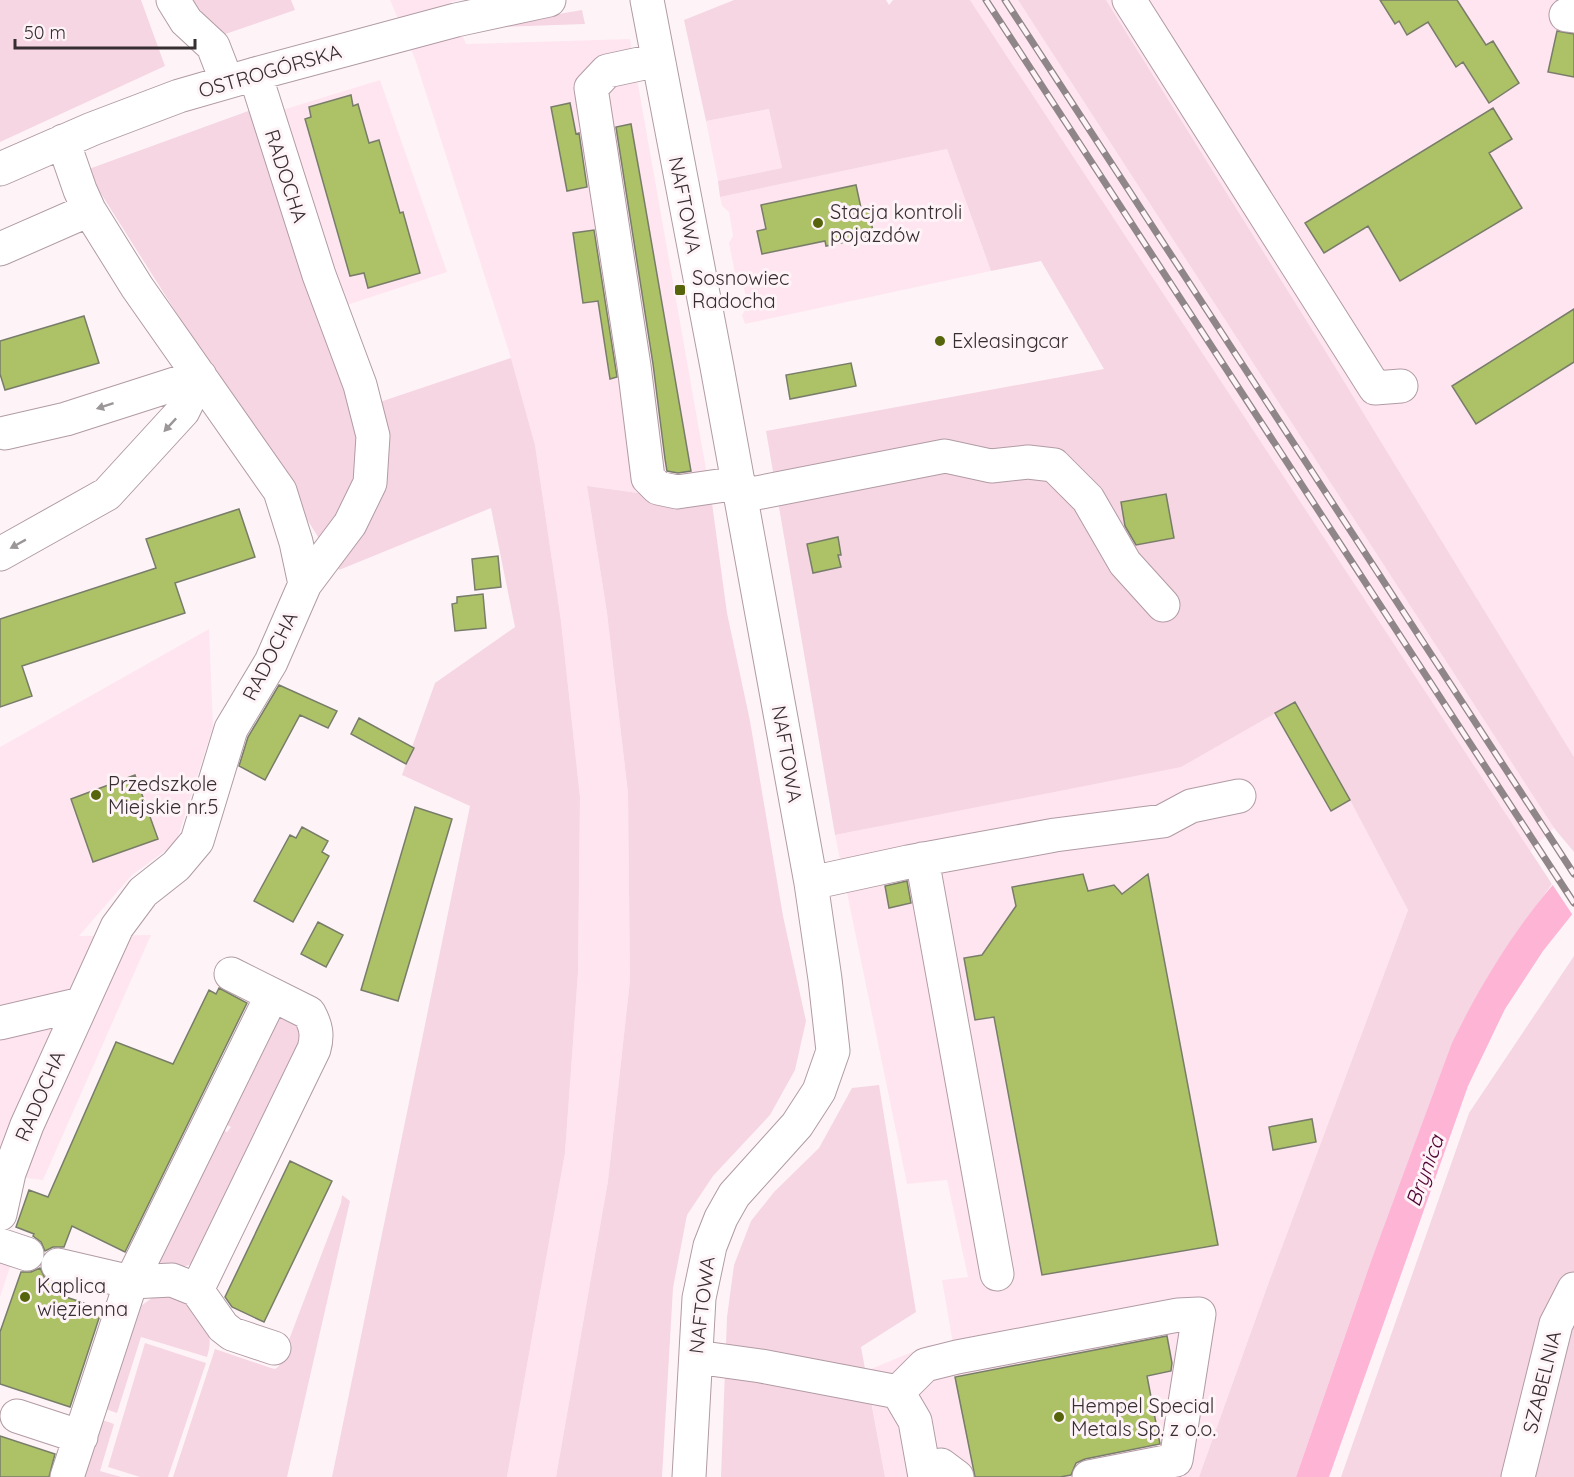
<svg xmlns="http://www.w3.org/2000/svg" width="1574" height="1477" font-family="Quicksand,sans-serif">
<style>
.built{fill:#ffe5ef}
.green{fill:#f6d6e3}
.water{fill:#feb4d5}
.pier{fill:#fef4f8}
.building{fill:#adc166;stroke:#787d6a;stroke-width:1.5}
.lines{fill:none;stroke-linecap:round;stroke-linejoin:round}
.minor-casing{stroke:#b19ba4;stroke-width:35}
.minor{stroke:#fff;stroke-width:33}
.rail-casing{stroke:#8f868a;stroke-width:7}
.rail{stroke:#fef4f8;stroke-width:4.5;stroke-dasharray:14;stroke-linecap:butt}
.oneway{fill:#9b9698}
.poi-dot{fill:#56650b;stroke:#fef4f8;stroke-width:2}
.labels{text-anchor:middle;stroke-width:6;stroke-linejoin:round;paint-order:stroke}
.street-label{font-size:20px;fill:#372e32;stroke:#fef4f8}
.poi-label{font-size:20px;fill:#372e32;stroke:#fef4f8;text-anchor:start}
.water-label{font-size:21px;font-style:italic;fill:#500031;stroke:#fef4f8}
</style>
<rect width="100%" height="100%" fill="#fef4f8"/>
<path class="built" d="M390 0H459L449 3 466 44 630 39 712 503 587 486 607 613 628 793 630 980 608 1181 556 1477H507L565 1153 578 973 580 797 561 621 535 445 511 358 415 59Z
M970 0H1018L1554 828 1530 851Z
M1106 0H1574V757L1323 347Z
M380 80 447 272 347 305 279 111Z
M770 109 782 168 718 181 706 121Z
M947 149 991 271 745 324 742 315 747 307 745 293 742 279 735 274 729 243 733 236 729 212 722 206 720 197Z
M209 629 213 727 176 843 132 875 79 936 151 935 43 1180 26 1178 8 1229 19 1240 0 1297V747Z
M1295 702 1350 800 1408 910 1270 1279 1199 1477H885L866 1371 929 1345 953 1344 942 1280 968 1277 947 1180 907 1184 835 835 876 827 1275 713Z"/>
<path class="green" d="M0 0H141L165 66 0 142Z
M189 0H291L295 10 211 39Z
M734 0H886L889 5 893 0H970L1552 884 1501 956 1370 1264 1296 1477H1199L1270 1279 1408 910 1350 800 1295 702 1181 767 835 835 766 431 1104 369 1041 261 991 271 947 149 720 197 718 181 782 168 769 109 706 121 684 20Z
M1018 0H1106L1323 347 1574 757V852L1554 828Z
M582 10 585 24 476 28Z
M251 110 353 411 511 358 535 445 561 621 580 797 578 973 565 1153 507 1477H332L470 806 402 775 435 683 515 627 491 508 339 570 86 170Z
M587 486 712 503 727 613 750 721 783 916 806 1021 795 1070 770 1115 713 1176 687 1215 673 1288 662 1477H556L608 1181 630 980 628 793 607 613Z
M1574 956V1477H1341L1469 1113Z
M268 1015 296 1017 304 1037 195 1262C183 1270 167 1268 156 1260L215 1126 227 1132 231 1127 218 1120Z
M879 1085 916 1312 861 1347 885 1477H721L727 1317 734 1265 751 1221 774 1192 819 1148 852 1088Z
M342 1195 350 1201 287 1477H173L215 1349 271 1368 275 1369 279 1366 341 1203Z
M156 1295 187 1297C201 1319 216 1329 207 1357L141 1337 117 1413 97 1406 138 1308Z
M145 1343 206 1363 168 1477H140L108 1467Z
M94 1417 114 1424 100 1471 121 1477H73Z"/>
<path class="water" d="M1574 861V912L1543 951 1505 1009 1468 1086 1329 1477H1296L1370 1264 1452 1043C1484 977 1524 914 1574 861Z"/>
<path class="pier" d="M1573 858 1574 859V917L1550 881Z"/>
<path class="building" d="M1380 0H1457L1486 45 1493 41 1519 83 1489 103 1463 62 1456 67 1428 22 1407 35 1399 21 1395 24Z
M1557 31 1574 34V77L1548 72Z
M351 95 353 106 358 104 369 143 379 140 400 213 403 212 420 273 368 288 364 273 350 276 305 119 311 117 309 107Z
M570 103 576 134 579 133 587 187 567 191 551 107Z
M1493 108 1512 139 1489 153 1522 208 1400 281 1368 226 1324 253 1305 223Z
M631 124 691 471 678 473 667 471 665 459 653 364 616 127Z
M856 185 861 208 868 206 874 236 826 246 825 241 762 254 757 231 766 229 761 205Z
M594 230 617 377 610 379 598 301 583 303 573 233Z
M1574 309V362L1476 424 1452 386Z
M84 316 99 363 5 390 0 374V341Z
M851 363 856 386 790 399 786 375Z
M1166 494 1174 538 1136 545 1125 526 1121 502Z
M239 509 255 557 175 583 185 613 22 666 32 696 0 707V619L156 568 146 539Z
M838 537 841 555H838L841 567 813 573 807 544Z
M498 556 501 587 475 590 472 559Z
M483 594 486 628 455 631 452 604 457 603V597Z
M279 685 337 711 328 728 300 715 265 780 239 766 248 737Z
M1295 702 1350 800 1331 811 1275 713Z
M359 718 414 748 406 764 351 734Z
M135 775 158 839 93 862 71 799Z
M415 807 452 819 398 1001 361 990Z
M302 827 328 841 322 852 329 856 293 922 254 901 290 835 296 838Z
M1083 874 1088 891 1114 885 1122 894 1148 874 1218 1245 1042 1275 994 1017 975 1020 964 958 982 955 1016 906 1012 887Z
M907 881 911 903 889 908 885 886Z
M318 922 343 935 326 967 301 954Z
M219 988 247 1003 125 1252 72 1226 64 1247H53L45 1251 41 1242 33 1236 34 1234 16 1227 29 1190 48 1197 116 1042 173 1064 209 990 216 994Z
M1312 1119 1316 1142 1273 1150 1269 1127Z
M290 1161 332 1181 264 1322 232 1307 225 1297Z
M40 1268 45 1278 52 1282 48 1291 102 1309 70 1407 0 1384V1332L21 1272H31Z
M1167 1336 1172 1363 1171 1371 1147 1376 1160 1444 1085 1459 1076 1463 1071 1475 1060 1477H975L955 1377Z
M0 1436 55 1454 49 1477H0Z"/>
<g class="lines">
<g class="minor-casing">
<path id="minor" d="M173 0 186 21 213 46 227 82
M647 0 717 367 811 883 825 979 833 1051 819 1091 797 1125 734 1195 721 1218 710 1246 699 1298 689 1477
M1129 0 1375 388 1401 386
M1566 15 1574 16
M658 60 607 71 591 88 634 366 648 478 658 488 677 492 739 483
M63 141 80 190 89 210 137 287 280 491 296 542 305 584
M0 169 92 129 179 96 255 74 456 20 549 0
M0 249 89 210
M5 433 66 419 200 376
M741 496 945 456 991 466 1028 462 1054 465 1088 499 1125 563 1163 605
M0 554 107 494 183 411 200 376
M922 859 997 1274
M811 883 908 862 1055 835 1163 821 1191 806 1239 796
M0 1023 81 1004
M0 1214 9 1173 27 1125 117 927 143 892 176 866 197 841 231 729 271 662 305 584 350 524 370 483 373 436 360 385 319 275 255 74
M0 1245 27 1254
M58 1265 131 1282 172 1280 197 1290 223 1327 232 1334 274 1348
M197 1290 314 1049C318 1035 316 1026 309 1013L231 974
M696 1357 761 1366 898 1392 915 1421 925 1477
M898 1392 925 1365 957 1357 1178 1315 1199 1314 1176 1460 1089 1477
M17 1416 81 1437
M924 1468 941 1465 957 1477
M67 1477 131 1282 272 995
M1518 1477 1556 1324 1574 1289"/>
</g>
<use href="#minor" class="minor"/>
<g class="rail-casing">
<path id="rail" d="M986 0 1574 903
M1005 0 1574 874"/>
</g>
<use href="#rail" class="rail"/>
</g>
<defs><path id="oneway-solid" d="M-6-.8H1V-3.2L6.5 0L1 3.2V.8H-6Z" transform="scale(1.5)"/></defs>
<g class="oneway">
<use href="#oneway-solid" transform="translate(105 406) rotate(162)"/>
<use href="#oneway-solid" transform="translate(170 425) rotate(133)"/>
<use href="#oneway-solid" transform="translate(18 544) rotate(151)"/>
</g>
<g class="poi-dot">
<circle cx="818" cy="223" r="6"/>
<rect x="674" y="284" width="12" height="12" rx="3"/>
<circle cx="940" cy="341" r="6"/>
<circle cx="96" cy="795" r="6"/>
<circle cx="25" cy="1297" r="6"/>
<circle cx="1059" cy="1417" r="6"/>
</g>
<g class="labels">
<g class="street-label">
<text transform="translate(270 71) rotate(-16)" y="7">OSTROGÓRSKA</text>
<text transform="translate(286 176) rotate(72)" y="7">RADOCHA</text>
<text transform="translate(685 205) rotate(79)" y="7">NAFTOWA</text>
<text transform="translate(270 656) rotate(-63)" y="7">RADOCHA</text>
<text transform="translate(787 754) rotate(80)" y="7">NAFTOWA</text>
<text transform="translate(40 1096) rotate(-67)" y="7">RADOCHA</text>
<text transform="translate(702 1305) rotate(-83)" y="7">NAFTOWA</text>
<text transform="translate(1542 1382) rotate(-76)" y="7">SZABELNIA</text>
</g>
<g class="poi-label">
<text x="830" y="219">Stacja kontroli<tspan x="830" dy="23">pojazdów</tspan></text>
<text x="692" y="285">Sosnowiec<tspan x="692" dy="23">Radocha</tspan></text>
<text x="952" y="348">Exleasingcar</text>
<text x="108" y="791">Przedszkole<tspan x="108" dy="23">Miejskie nr.5</tspan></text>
<text x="37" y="1293">Kaplica<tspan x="37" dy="23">więzienna</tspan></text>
<text x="1071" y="1413">Hempel Special<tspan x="1071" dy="23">Metals Sp. z o.o.</tspan></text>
</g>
<g class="water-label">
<text transform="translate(1425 1171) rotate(-70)" y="7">Brynica</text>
</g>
</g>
<path d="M15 39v9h180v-9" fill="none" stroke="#372e32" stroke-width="3"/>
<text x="24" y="39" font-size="18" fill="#372e32" stroke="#fef4f8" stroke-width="4.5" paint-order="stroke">50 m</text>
</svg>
